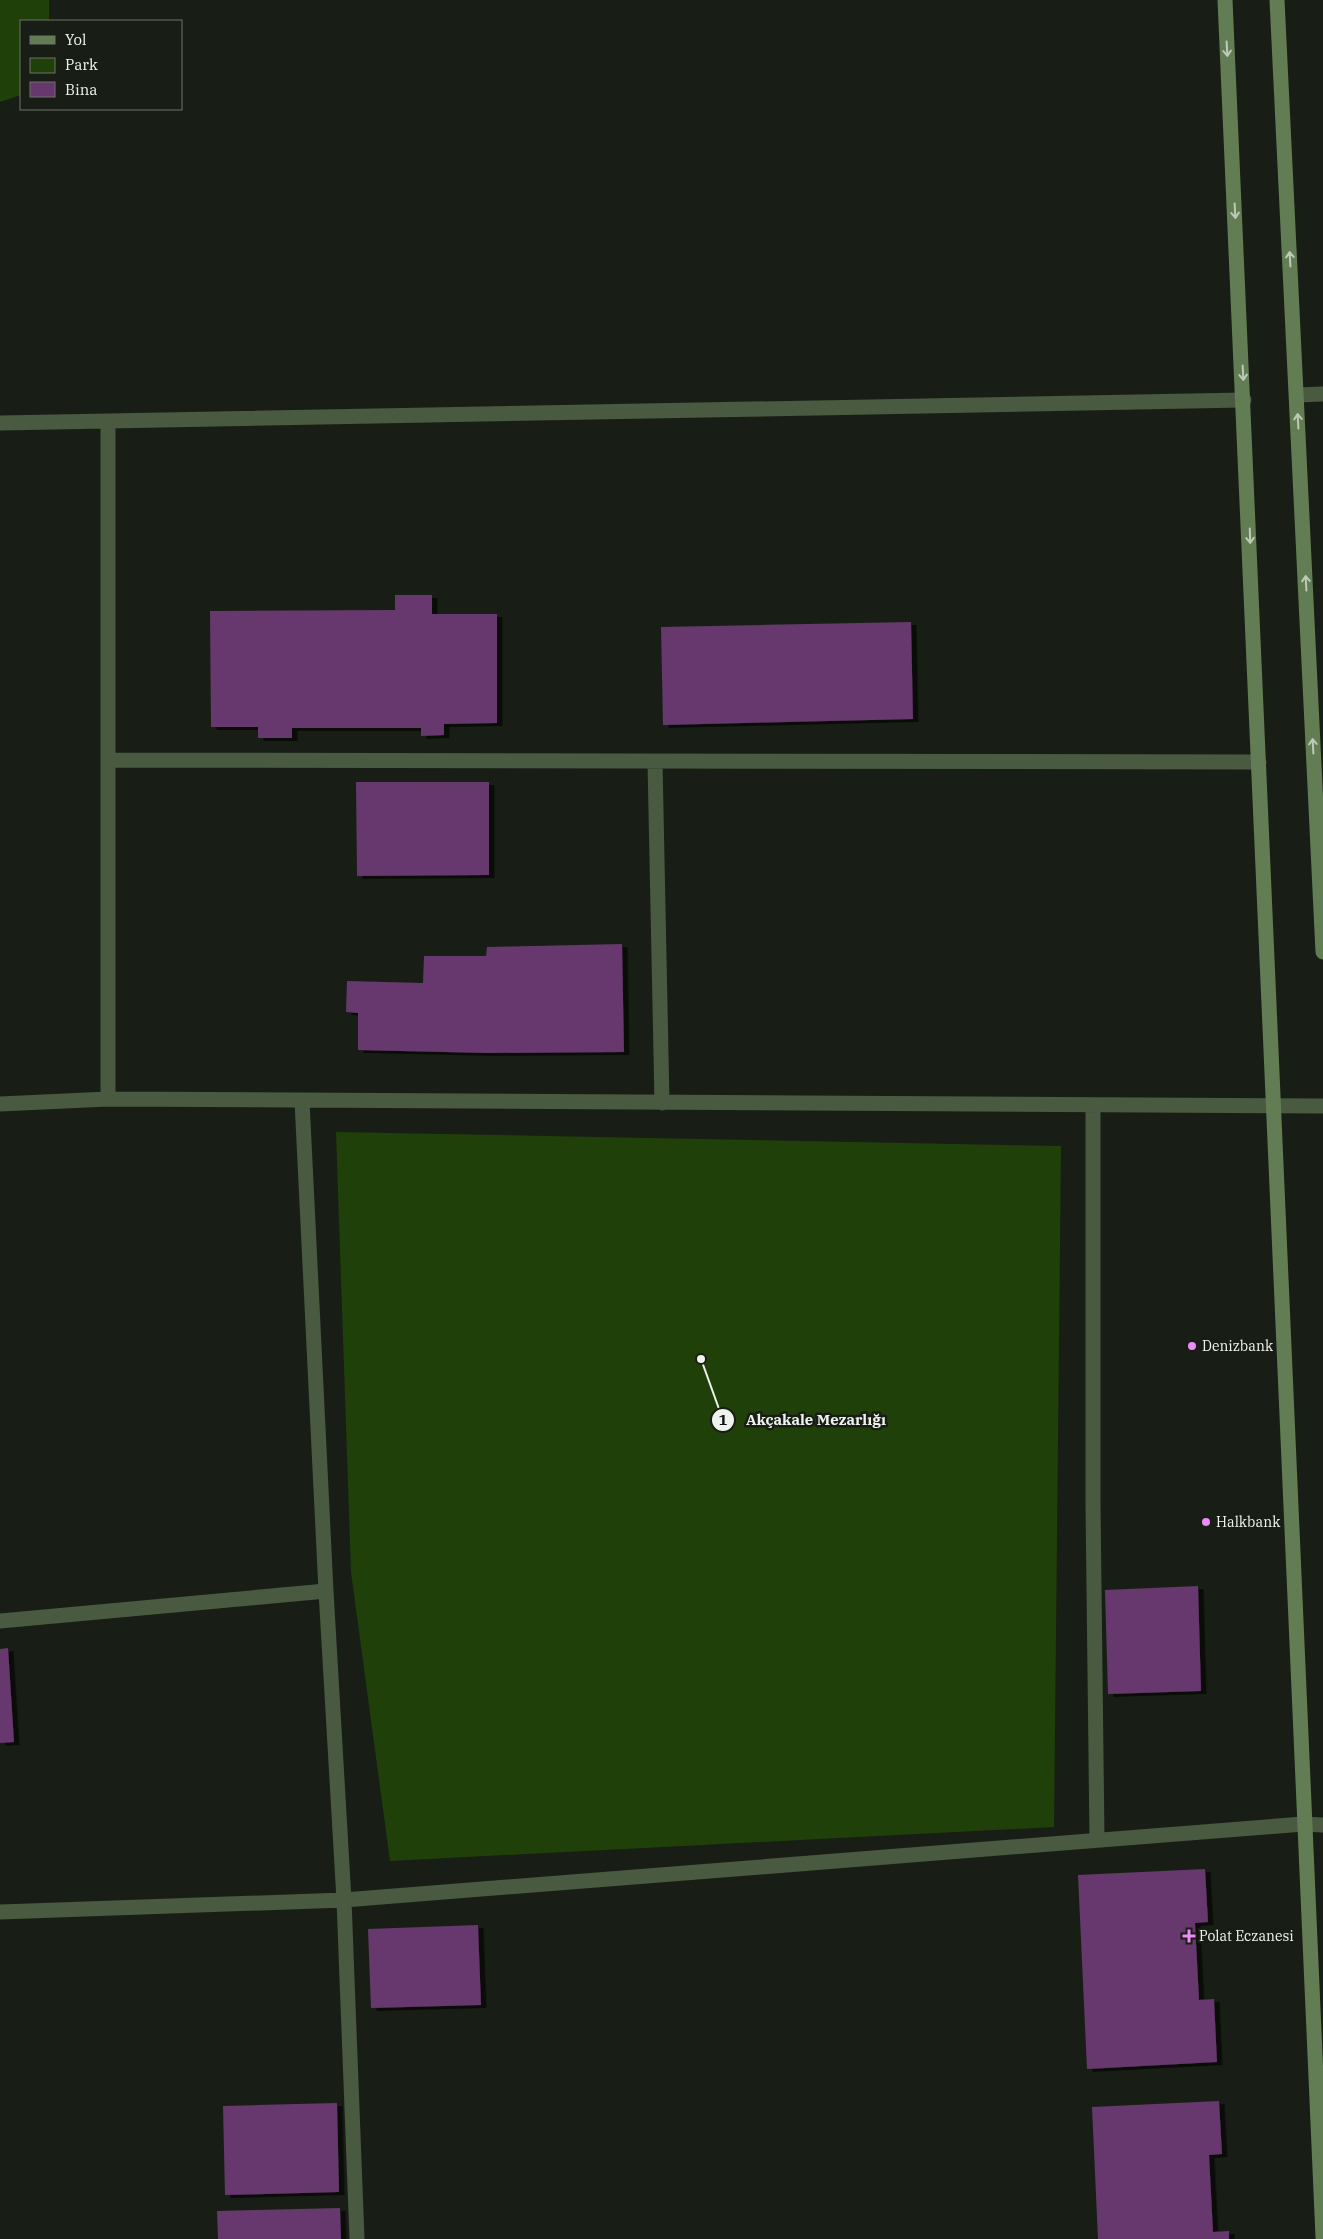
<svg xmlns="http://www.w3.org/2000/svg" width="1323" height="2239" font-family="'IBM Plex Serif',serif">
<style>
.green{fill:#20400a}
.building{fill:#66386d;filter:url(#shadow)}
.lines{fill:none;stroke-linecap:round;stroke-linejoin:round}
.minor{stroke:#495a41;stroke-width:15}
.secondary{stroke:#627d54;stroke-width:15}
.oneway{stroke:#becab7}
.poi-dot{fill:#ec8cfa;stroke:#181e15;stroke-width:2}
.labels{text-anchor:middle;stroke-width:5;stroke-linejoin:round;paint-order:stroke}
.poi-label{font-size:14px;fill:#eff3ed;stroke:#181e15;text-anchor:start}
.leader{fill:none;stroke:#eff3ed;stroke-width:2}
.callout-dot{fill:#eff3ed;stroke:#181e15;stroke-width:2}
.mark-label{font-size:15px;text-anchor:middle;font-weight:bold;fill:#111}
.callout-label{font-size:15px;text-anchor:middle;font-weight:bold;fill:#eff3ed;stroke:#181e15;stroke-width:5;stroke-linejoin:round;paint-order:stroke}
</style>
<defs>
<filter id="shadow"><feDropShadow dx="5.5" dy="3" stdDeviation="0" flood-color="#0009"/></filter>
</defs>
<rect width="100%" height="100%" fill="#181e15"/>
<path class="green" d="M0 0H49V21H21V95L0 102Z
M336 1132 1061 1146 1054 1827 390 1861 351 1572Z"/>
<path class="building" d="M395 595H432V614H497V723L444 724V735L421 736V728H292V738H258V727H211L210 611 395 610Z
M911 622 913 719 663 725 661 627Z
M356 782H489V875L357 876Z
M622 944 624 1052 488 1053 358 1050V1013L346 1012 347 981 423 983 424 956H486L487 947Z
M1198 1586 1201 1691 1108 1694 1105 1590Z
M8 1648 14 1742 0 1743V1649Z
M1205 1869 1208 1922 1195 1923 1199 2000 1214 1999 1217 2062 1087 2069 1078 1875Z
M478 1925 481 2005 371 2008 368 1929Z
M1219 2101 1222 2154 1209 2155 1213 2232 1229 2231V2239H1098L1092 2107Z
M337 2103 339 2192 225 2195 223 2106Z
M340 2208 341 2239H218L217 2211Z"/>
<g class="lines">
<path class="minor" d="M1297 395 1323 394
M108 421V1099
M0 423 1244 400
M109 760 1259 762
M655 762 662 1103
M302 1101 326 1591 344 1900 357 2239
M0 1104 108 1099 1323 1106
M1093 1106V1503L1097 1840
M0 1621 326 1591
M0 1912 344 1900 1303 1824 1323 1825"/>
<path class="secondary" d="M1225 0C1261 746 1286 1492 1323 2237
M1277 0 1323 952"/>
</g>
<defs><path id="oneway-shaft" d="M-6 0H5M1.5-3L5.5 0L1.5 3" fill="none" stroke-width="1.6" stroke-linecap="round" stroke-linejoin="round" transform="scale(1.25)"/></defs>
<g class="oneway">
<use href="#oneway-shaft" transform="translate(1227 49) rotate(87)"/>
<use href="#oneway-shaft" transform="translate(1235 211) rotate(87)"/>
<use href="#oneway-shaft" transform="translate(1290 259) rotate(-93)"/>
<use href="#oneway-shaft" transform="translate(1243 373) rotate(87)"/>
<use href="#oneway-shaft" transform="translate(1298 421) rotate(-93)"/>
<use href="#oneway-shaft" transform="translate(1250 536) rotate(88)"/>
<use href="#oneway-shaft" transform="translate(1306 583) rotate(-93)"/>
<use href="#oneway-shaft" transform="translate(1313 746) rotate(-93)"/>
</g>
<g class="poi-dot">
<circle cx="1192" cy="1346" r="5"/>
<circle cx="1206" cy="1522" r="5"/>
<path d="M1186.5 1928.5h5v5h5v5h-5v5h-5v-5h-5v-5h5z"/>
</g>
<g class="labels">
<g class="poi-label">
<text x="1202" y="1351">Denizbank</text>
<text x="1216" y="1527">Halkbank</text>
<text x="1199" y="1941">Polat Eczanesi</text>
</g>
</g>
<path class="leader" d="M701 1359L723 1420"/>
<g class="callout-dot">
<circle cx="701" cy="1359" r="5"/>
<circle cx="723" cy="1420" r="12"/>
</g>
<g class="mark-label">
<text x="723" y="1425">1</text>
</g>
<g class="callout-label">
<text x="816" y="1425">Akçakale Mezarlığı</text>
</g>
<rect x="20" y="20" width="162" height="90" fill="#181e15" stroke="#6e736b"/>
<rect x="30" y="36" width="25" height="8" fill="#627d54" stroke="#6e736b"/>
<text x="65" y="45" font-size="15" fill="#eff3ed">Yol</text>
<rect x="30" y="58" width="25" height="15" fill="#20400a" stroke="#6e736b"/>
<text x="65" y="70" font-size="15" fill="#eff3ed">Park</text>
<rect x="30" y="82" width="25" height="15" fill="#66386d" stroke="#6e736b"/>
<text x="65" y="95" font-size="15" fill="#eff3ed">Bina</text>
</svg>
